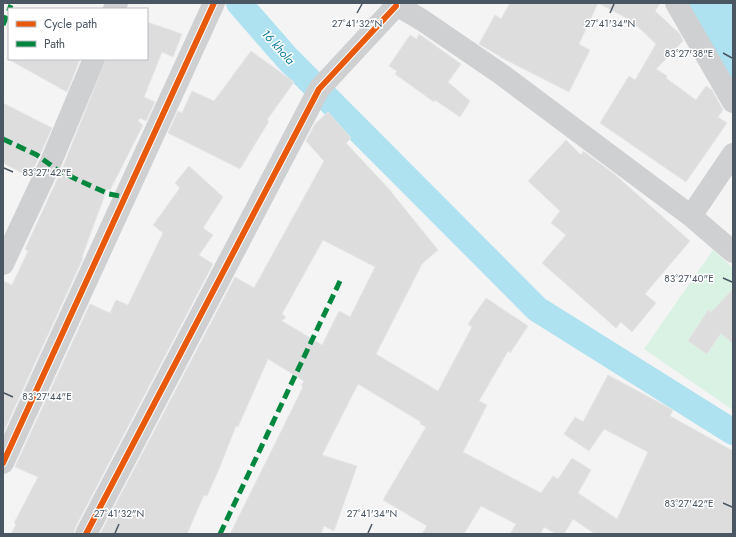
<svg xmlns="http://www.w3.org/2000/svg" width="736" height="537" font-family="Jost,sans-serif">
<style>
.green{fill:#d9f2e3}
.water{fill:#aee2f0}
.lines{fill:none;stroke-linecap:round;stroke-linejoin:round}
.canal{stroke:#aee2f0;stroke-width:26}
.building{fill:#ddddde;stroke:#e5e6e7;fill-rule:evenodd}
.minor{stroke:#ced0d2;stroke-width:22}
.quiet{stroke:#00873e;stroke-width:5;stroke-dasharray:10 5;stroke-linecap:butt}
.cycleway-casing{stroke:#fff;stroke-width:8}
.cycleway{stroke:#e8590c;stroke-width:6}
.ticks{fill:none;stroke:#4a5661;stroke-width:1.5}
.labels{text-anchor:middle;stroke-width:3;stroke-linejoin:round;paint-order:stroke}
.water-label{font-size:12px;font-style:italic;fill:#0c7c9b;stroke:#fff}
.ticks-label{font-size:10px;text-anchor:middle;fill:#4a5661;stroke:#fff;stroke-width:3;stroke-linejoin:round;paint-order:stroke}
</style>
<rect width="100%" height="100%" fill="#f4f4f4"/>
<path class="green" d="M713 250 733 268V410L644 349Z"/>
<path class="water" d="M685 3H733V90Z"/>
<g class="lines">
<path class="canal" d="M239 3 287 58 537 309 733 432"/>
</g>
<path class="building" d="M510 3H598L579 44 590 50 569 92 506 60 479 44 495 15 501 19Z
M598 3H660L655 11 680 34 683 41 656 69 667 76 666 78 696 100 706 86 712 90 723 110 718 117 727 123 686 182 600 123 629 76 635 80 656 44 632 21Z
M147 22 182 34 173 57 162 52 144 97 155 102 146 121 140 118 138 121 143 125 110 190 107 189 82 257 83 258 3 433V281L12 285 28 251 25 249 62 169 106 59H147Z
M419 34 461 64 448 82 470 101 460 117 435 100 434 102 395 74 397 71 389 66 410 35 417 39Z
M251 51 294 82 267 120 269 121 240 169 168 133 178 111 182 113 192 91 214 101Z
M8 59H80L67 92Z
M3 103 52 128 30 177 3 163Z
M328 112 351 138 346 143 388 188 438 250 422 264 376 354 438 391 472 327 468 324 486 298 528 326 510 353 508 351 479 401 487 405 463 452 541 493 553 476 558 479 572 458 591 470 578 493 617 519 648 452 604 429 589 451 564 434 575 417 583 422 608 375 673 410 670 416 733 451V534H595L573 519 564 534H556L544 527 540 534H510L516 524 481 506 464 534H422L427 526 383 500 426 427 420 424 421 422 358 384 322 455 357 466 334 531 324 526 321 534H230L303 387 301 386 304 381 268 359 238 427 236 426 219 469 207 496 204 495 187 534H100L235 277 254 288 324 161 306 141 315 124ZM323 240 375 267 350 317 339 311 322 345 282 321 286 317 282 314Z
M566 140 581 155 583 151 613 173 690 241 645 294 656 303 632 332 621 322 616 328 542 263 566 235 551 223 560 211 528 181Z
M189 166 223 197 203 228 213 235 199 255 213 264 75 528 74 534H11L16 524 14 523 38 477 15 467 90 304 110 313 116 300 128 305 163 233 153 225 180 188 175 183Z
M733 289V344L721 333 707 354 688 341 708 310 711 312Z"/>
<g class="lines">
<path class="minor" d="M393 3 422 20 501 74 691 216
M676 3 733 102
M114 9 117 3
M733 154 691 216 733 252
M3 264 50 164 94 59
M3 463 214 3
M86 534 319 89 396 6"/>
<path class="quiet" d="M3 25 11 5
M3 139 37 155 56 169 80 181 109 194 125 197
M220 534 341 279"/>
<g class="cycleway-casing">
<path id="cycleway" d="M3 463 214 3
M86 534 319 89 396 6"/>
</g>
<use href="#cycleway" class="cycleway"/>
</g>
<path class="ticks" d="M357 13 362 4M610 13 614 4M723 53 732 58M4 168 13 172M723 278 732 282M4 393 13 397M723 503 732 507M115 533 119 524M368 533 372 524"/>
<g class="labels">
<g class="water-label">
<text transform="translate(278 47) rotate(48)" y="4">16 khola</text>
</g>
</g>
<g class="ticks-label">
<text x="357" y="27">27°41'32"N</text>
<text x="610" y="27">27°41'34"N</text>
<text x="689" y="57">83°27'38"E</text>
<text x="47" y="176">83°27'42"E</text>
<text x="689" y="282">83°27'40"E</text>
<text x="47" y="400">83°27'44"E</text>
<text x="689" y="507">83°27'42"E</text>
<text x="119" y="517">27°41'32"N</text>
<text x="372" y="517">27°41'34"N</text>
</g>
<rect width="736" height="537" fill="none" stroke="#4a5661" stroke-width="8"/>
<rect x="8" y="8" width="140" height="52" fill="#ffffff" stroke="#b7bbc0"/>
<rect x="16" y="21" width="20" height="6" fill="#e8590c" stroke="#b7bbc0"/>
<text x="44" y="28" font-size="12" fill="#4a5661">Cycle path</text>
<rect x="16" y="41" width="20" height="6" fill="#00873e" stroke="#b7bbc0"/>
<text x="44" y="48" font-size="12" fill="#4a5661">Path</text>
</svg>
